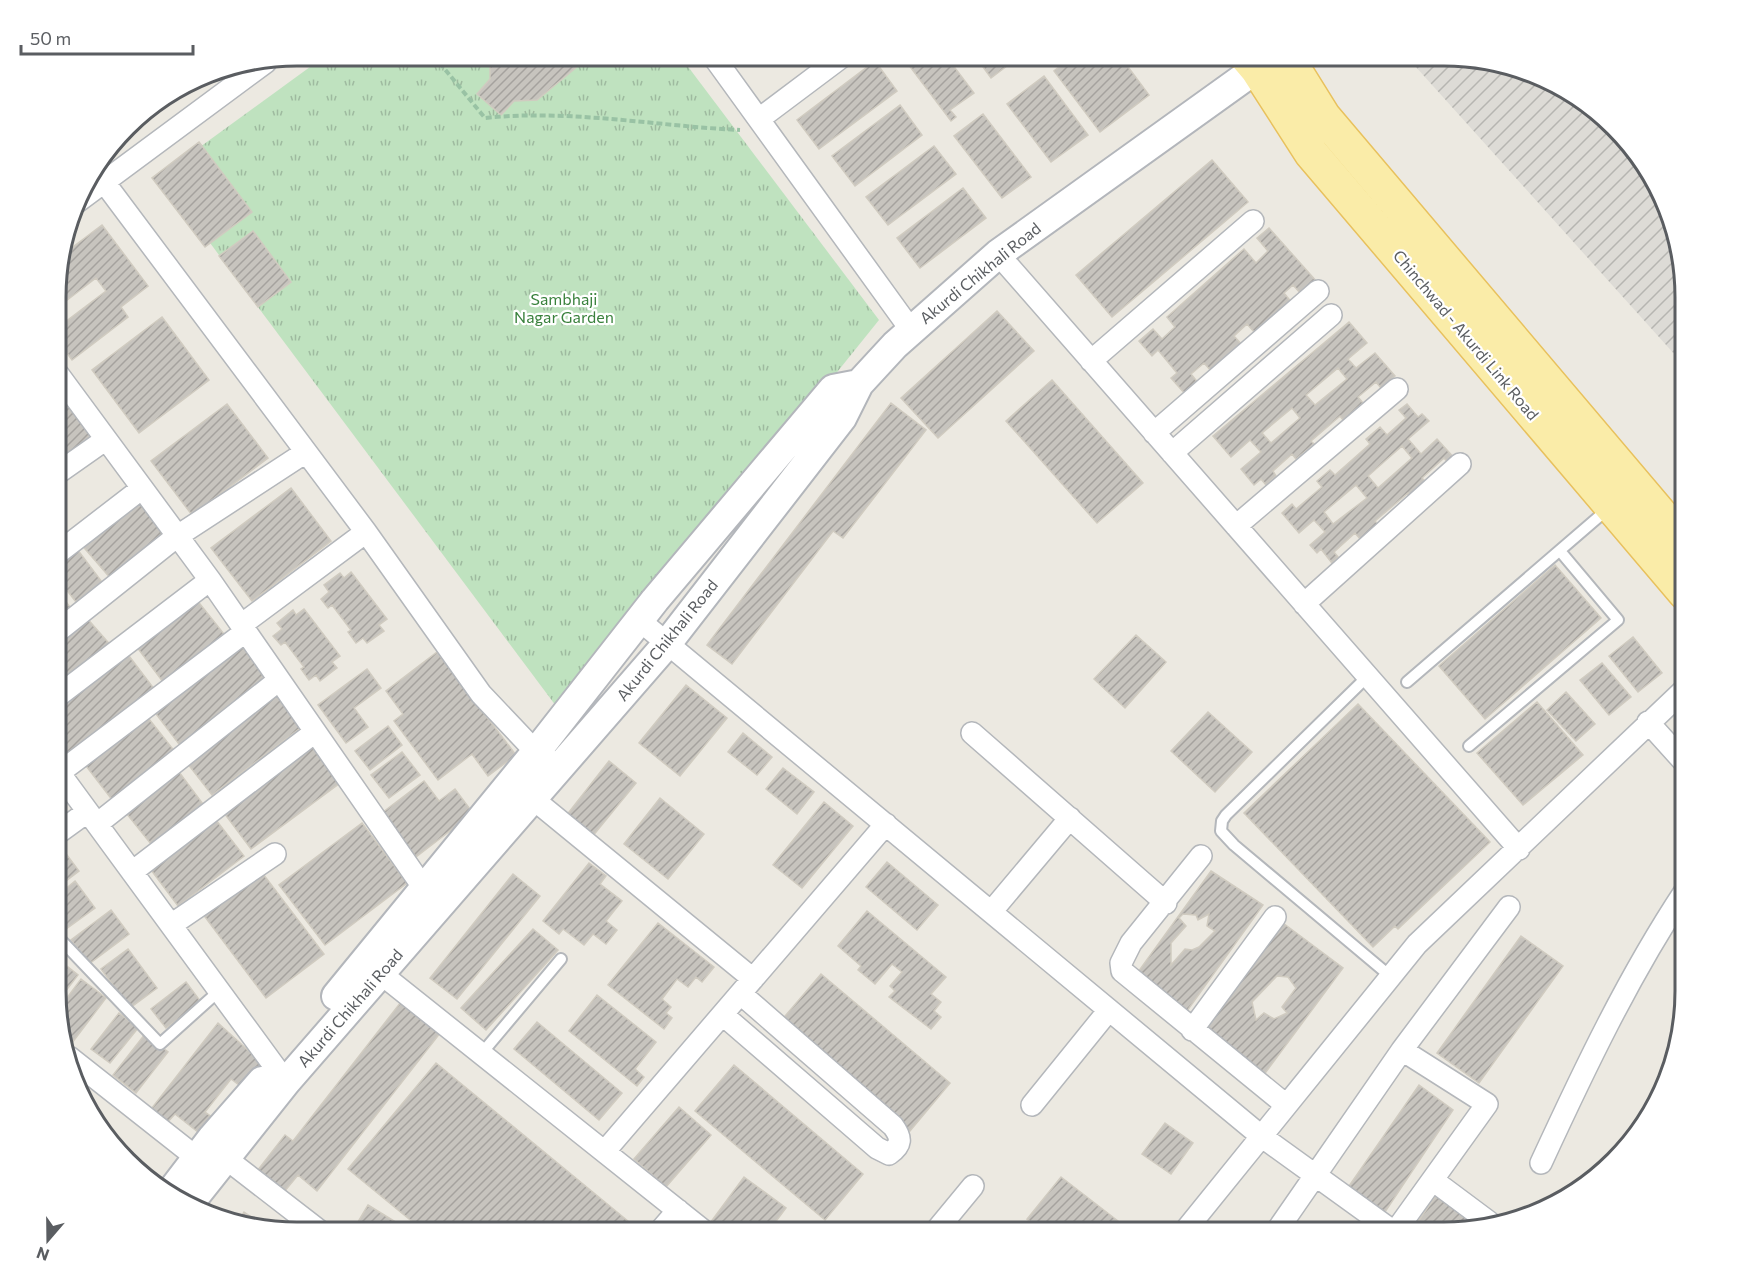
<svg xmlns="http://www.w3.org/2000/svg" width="1741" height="1288" font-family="Commissioner,sans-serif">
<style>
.industrial{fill:url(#industrial-furrows)}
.park{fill:url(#park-tufts)}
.building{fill:url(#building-hatch);stroke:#d0cbc0;stroke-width:1.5;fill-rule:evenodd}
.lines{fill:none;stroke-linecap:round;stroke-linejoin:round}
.service-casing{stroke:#b4b7bb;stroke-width:14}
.minor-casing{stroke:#b4b7bb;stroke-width:24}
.secondary-casing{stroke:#b3b6bb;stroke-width:32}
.primary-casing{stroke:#e8c15d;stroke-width:36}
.path{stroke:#99c2a4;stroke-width:4;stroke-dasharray:6 3;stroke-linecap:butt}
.service{stroke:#fff;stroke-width:10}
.minor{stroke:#fff;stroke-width:21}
.secondary{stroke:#fff;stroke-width:28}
.primary{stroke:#faeca8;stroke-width:33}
.labels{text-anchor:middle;stroke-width:4.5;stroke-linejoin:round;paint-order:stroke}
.street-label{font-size:16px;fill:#5a5d61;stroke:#fff}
.park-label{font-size:16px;fill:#39813c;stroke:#fff}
.rim{fill:none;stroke:#5a5d61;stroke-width:3}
</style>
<defs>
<pattern id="industrial-furrows" width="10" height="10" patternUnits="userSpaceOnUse" patternTransform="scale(1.5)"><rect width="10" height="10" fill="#dddbd6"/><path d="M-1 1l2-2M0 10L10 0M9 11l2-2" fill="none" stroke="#b6b5b1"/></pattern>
<pattern id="park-tufts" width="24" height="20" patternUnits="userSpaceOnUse" patternTransform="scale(1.5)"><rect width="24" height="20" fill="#bfe2bf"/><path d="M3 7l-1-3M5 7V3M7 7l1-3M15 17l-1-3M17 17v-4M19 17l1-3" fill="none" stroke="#9eba9f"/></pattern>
<pattern id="building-hatch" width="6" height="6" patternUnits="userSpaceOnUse" patternTransform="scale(1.5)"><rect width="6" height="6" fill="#c7c4be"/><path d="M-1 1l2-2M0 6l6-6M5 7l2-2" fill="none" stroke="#a5a29e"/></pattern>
</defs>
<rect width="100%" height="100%" fill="#ece9e1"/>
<path class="industrial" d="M1406 56H1459L1522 68 1591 106 1660 190 1685 282V366Z"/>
<path class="park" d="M325 56H680L879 320 562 714 160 176Z"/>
<path class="building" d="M490 56H577L578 66 537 100 514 101 501 115 477 94 490 79Z
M902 56H946L974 93 950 110 956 117 951 121Z
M975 56H1020L991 78Z
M1073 56H1120L1149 95 1100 132 1054 71Z
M875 61 897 91 819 149 797 120Z
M1044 76 1088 135 1051 162 1007 104Z
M900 105 922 135 855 186 832 156Z
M983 114 1031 177 1002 198 954 136Z
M199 142 252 212 205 247 152 178Z
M934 146 956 174 888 225 866 197Z
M1212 160 1248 202 1112 317 1076 275Z
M963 188 986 218 920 268 897 238Z
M102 225 148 286 121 307 128 317 72 360 58 341V313L65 322 106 291 96 278 58 307V266L61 256Z
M1269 228 1317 282 1302 295 1293 285 1284 293 1292 303 1256 334 1247 324 1234 336 1243 346 1212 372 1204 363 1191 374 1199 384 1186 395 1171 378 1177 373 1158 350 1152 356 1139 341 1153 329 1162 339 1175 327 1167 317 1244 249 1256 263 1268 251 1257 238Z
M253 231 291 282 258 307 219 256Z
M997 311 1034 351 938 438 901 398Z
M162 317 209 380 139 433 92 370Z
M1349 322 1367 343 1348 359 1356 368 1375 353 1395 376 1381 388 1376 382 1358 397 1363 403 1343 420 1340 416 1311 441 1314 444 1296 459 1292 454 1273 471 1276 476 1266 485 1261 479 1254 485 1241 469 1261 452 1250 440 1231 457 1213 436ZM1338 368 1347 379 1315 405 1306 395ZM1292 408 1300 418 1271 443 1262 433Z
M1052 380 1143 483 1097 523 1006 421Z
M69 399 99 438 58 469V407Z
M891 403 926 430 843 538 833 531 732 664 707 645Z
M227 404 268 458 192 515 151 461Z
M1407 404 1418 417 1422 414 1429 421 1408 439 1421 454 1437 439 1456 460 1450 465 1444 458 1422 478 1427 483 1411 497 1408 493 1375 521 1379 525 1361 540 1355 533 1334 552 1338 557 1332 563 1321 549 1317 553 1310 545 1325 532 1314 520 1299 533 1282 513 1292 504 1296 509 1322 487 1317 481 1330 470 1335 475 1370 444 1366 439 1380 427 1387 435 1406 418 1399 410ZM1402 446 1412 458 1378 488 1368 476ZM1356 485 1367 498 1333 524 1324 512Z
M291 488 331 541 252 601 211 548Z
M138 498 169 536 112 580 80 543Z
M58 521 67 533 58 540Z
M77 549 102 582 76 602 58 579V564Z
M1555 565 1601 618 1485 719 1439 666Z
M351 572 387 619 379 625 384 631 367 643 363 638 356 643 348 632 351 630 332 605 328 608 321 599 329 592 324 585 340 573 344 578Z
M58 591 70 607 58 616Z
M196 599 228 639 166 686 136 646Z
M304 609 340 656 332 662 337 668 320 681 316 675 309 680 301 669 304 667 285 642 281 645 273 636 282 629 277 623 293 610 296 615Z
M85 616 113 648 58 690V639Z
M1136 635 1166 662 1125 708 1094 679Z
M1633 637 1662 673 1638 692 1609 656Z
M244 641 273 680 182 748 153 710Z
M126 652 155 690 68 756 58 742V704Z
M437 652 516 755 488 776 472 754 438 780 394 721 403 714 386 691Z
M1602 663 1631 697 1609 715 1580 680Z
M367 669 381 688 354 708 368 727 346 743 318 705Z
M686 685 727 718 680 776 639 743Z
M1566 692 1595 724 1576 741 1547 710Z
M278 694 303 726 212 795 187 763Z
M1537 702 1583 755 1523 805 1477 753Z
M1358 704 1490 842 1398 929 1395 926 1373 947 1244 813Z
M1208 712 1252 752 1215 792 1171 751Z
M149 719 176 753 113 801 86 766Z
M388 726 402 745 370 770 355 751Z
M743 733 772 757 757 775 728 752Z
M312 747 340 783 251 849 224 813Z
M402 752 420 775 389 798 371 775Z
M609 761 636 783 592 837 566 816Z
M176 768 203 804 151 844 122 808Z
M783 768 814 792 797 814 766 789Z
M424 781 439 801 455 789 473 813 416 857 382 813Z
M660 798 704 834 668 879 624 844Z
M824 802 853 826 802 888 773 865Z
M216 820 244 856 178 906 151 870Z
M362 823 407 883 325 945 279 885Z
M58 843 79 871 58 887Z
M887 862 938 905 917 930 866 887Z
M589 863 606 876 600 884 622 901 606 921 617 930 606 944 593 934 584 945 563 929 559 934 543 921Z
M260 870 324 954 266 998 202 913Z
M1211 871 1263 905 1187 1011 1138 972ZM1183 914 1196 915 1198 920 1209 914 1207 926 1215 931 1199 947 1192 950 1185 949 1171 965V943L1186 926 1179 918Z
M513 874 540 896 457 999 430 978Z
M75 881 95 908 59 934 58 895Z
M111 910 129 934 89 964 71 940Z
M867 911 946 977 931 994 941 1002 934 1011 941 1017 931 1029 889 997 895 991 890 986 902 972 892 964 875 984 858 970 861 966 838 946Z
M658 923 714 967 702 982 696 977 688 987 677 979 662 999 671 1007 666 1013 672 1018 664 1029 608 985Z
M1283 923 1343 968 1263 1076 1202 1031ZM1277 976 1288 977 1296 988 1282 1007 1287 1013 1274 1019 1264 1013 1256 1020 1252 1002Z
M533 929 558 950 486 1030 461 1008Z
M1521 936 1563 966 1479 1083 1437 1053Z
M128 949 157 988 130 1008 101 969Z
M58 959 78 975 58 1001Z
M821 974 950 1083 910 1131 780 1022Z
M81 979 106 998 72 1043 62 1036 58 1022V1010Z
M186 982 201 1002 166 1028 151 1009Z
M597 995 656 1042 635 1069 644 1077 637 1086 569 1031Z
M401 1002 441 1032 317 1191 298 1175 284 1192 257 1171 285 1135 293 1141Z
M119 1013 138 1028 110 1063 91 1049Z
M537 1022 622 1093 599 1120 514 1049Z
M218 1023 262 1063 243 1088 231 1079 205 1112 216 1120 203 1136 175 1114 165 1125 148 1113Z
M145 1034 168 1052 136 1093 113 1075Z
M436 1063 634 1226 629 1232H425L348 1169Z
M734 1065 863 1174 825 1220 695 1111Z
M1419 1085 1453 1110 1385 1212 1349 1186Z
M679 1107 711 1135 666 1187 634 1159Z
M1165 1123 1193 1143 1171 1174 1142 1154Z
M744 1177 786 1208 768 1232H723L710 1223Z
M1061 1177 1131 1231 1129 1232H1044L1027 1219Z
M1437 1194 1479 1224 1444 1232H1411Z
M368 1205 407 1229 405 1232H352Z
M244 1212 269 1229 237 1223Z"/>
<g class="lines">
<g class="service-casing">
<path id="service" d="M1368 676 1226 815 1222 821 1221 831 1234 845 1390 976
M1407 682 1609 508
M1469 746 1618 620 1560 551
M58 937 160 1044 219 991
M482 1053 561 959"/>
</g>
<g class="minor-casing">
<path id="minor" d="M713 56 911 330
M759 119 843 56
M104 182 366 532 481 694 536 752 547 758
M77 202 266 62
M998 254 1519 849
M1091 361 1253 221
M58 374 210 580 423 887
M1154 433 1318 291
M1172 453 1331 315
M58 473 105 440
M1236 526 1397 389
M58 553 141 489
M1304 604 1460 464
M639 620 1261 1136 1394 1232
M241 625 366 532
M58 631 176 537 306 452
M58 696 210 580
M1648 722 1685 763
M972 733 1166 903
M58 771 286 1082
M59 773 245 632
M532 798 753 979
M97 824 279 680
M58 833 87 812
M1201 856 1131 943 1121 963 1122 971 1286 1105
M132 872 315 732
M991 912 1070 818
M171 925 275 854
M370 965 705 1232
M723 1015 877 1148 889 1154C902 1145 902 1138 893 1126L741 994
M1192 1030 1275 917
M69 1057 197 1158
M1032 1105 1109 1010
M605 1151 886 824
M224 1157 321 1232
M1541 1163C1584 1070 1628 977 1685 891
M1434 1181 1489 1222
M659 1232 678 1210
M935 1232 973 1186
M1184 1232 1417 944 1685 689
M1276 1232 1402 1050 1509 907
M1395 1232 1487 1104 1402 1050"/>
</g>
<g class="secondary-casing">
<path id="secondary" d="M336 996 536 752 655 600 833 389 859 384
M170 1193 212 1138 262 1081
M189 1204 286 1082 666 645 842 418 859 384 895 345 998 254 1274 56"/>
</g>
<g class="primary-casing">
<path id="primary" d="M1246 56 1257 69 1311 153 1685 593
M1286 56 1324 117 1685 543"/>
</g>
<path class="path" d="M434 56 485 118C570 109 655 126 740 130"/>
<use href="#service" class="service"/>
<use href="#minor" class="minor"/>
<use href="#secondary" class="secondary"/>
<use href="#primary" class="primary"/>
</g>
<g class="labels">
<g class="street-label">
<text transform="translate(980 273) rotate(-39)" y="6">Akurdi Chikhali Road</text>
<text transform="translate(1466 335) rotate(50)" y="6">Chinchwad - Akurdi Link Road</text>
<text transform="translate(667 640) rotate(-51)" y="6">Akurdi Chikhali Road</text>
<text transform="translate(350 1008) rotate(-49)" y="6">Akurdi Chikhali Road</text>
</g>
<g class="park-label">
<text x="564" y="305">Sambhaji<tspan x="564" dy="18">Nagar Garden</tspan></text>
</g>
</g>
<path d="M0 0H1741V1288H0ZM297 66H1444A231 231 0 0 1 1675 297V991A231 231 0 0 1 1444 1222H297A231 231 0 0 1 66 991V297A231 231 0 0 1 297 66Z" fill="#fff" fill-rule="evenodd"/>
<path class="rim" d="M297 66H1444A231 231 0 0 1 1675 297V991A231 231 0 0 1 1444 1222H297A231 231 0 0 1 66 991V297A231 231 0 0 1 297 66Z"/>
<g transform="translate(48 1240) rotate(200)" stroke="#ffffff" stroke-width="4.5" paint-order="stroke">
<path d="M0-4.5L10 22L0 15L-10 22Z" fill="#5a5d61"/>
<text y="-9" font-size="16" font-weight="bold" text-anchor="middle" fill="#5a5d61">N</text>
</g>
<path d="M21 45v9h172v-9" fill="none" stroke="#5a5d61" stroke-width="3"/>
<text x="30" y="45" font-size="18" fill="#5a5d61" stroke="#ffffff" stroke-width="4.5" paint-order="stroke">50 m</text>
</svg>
